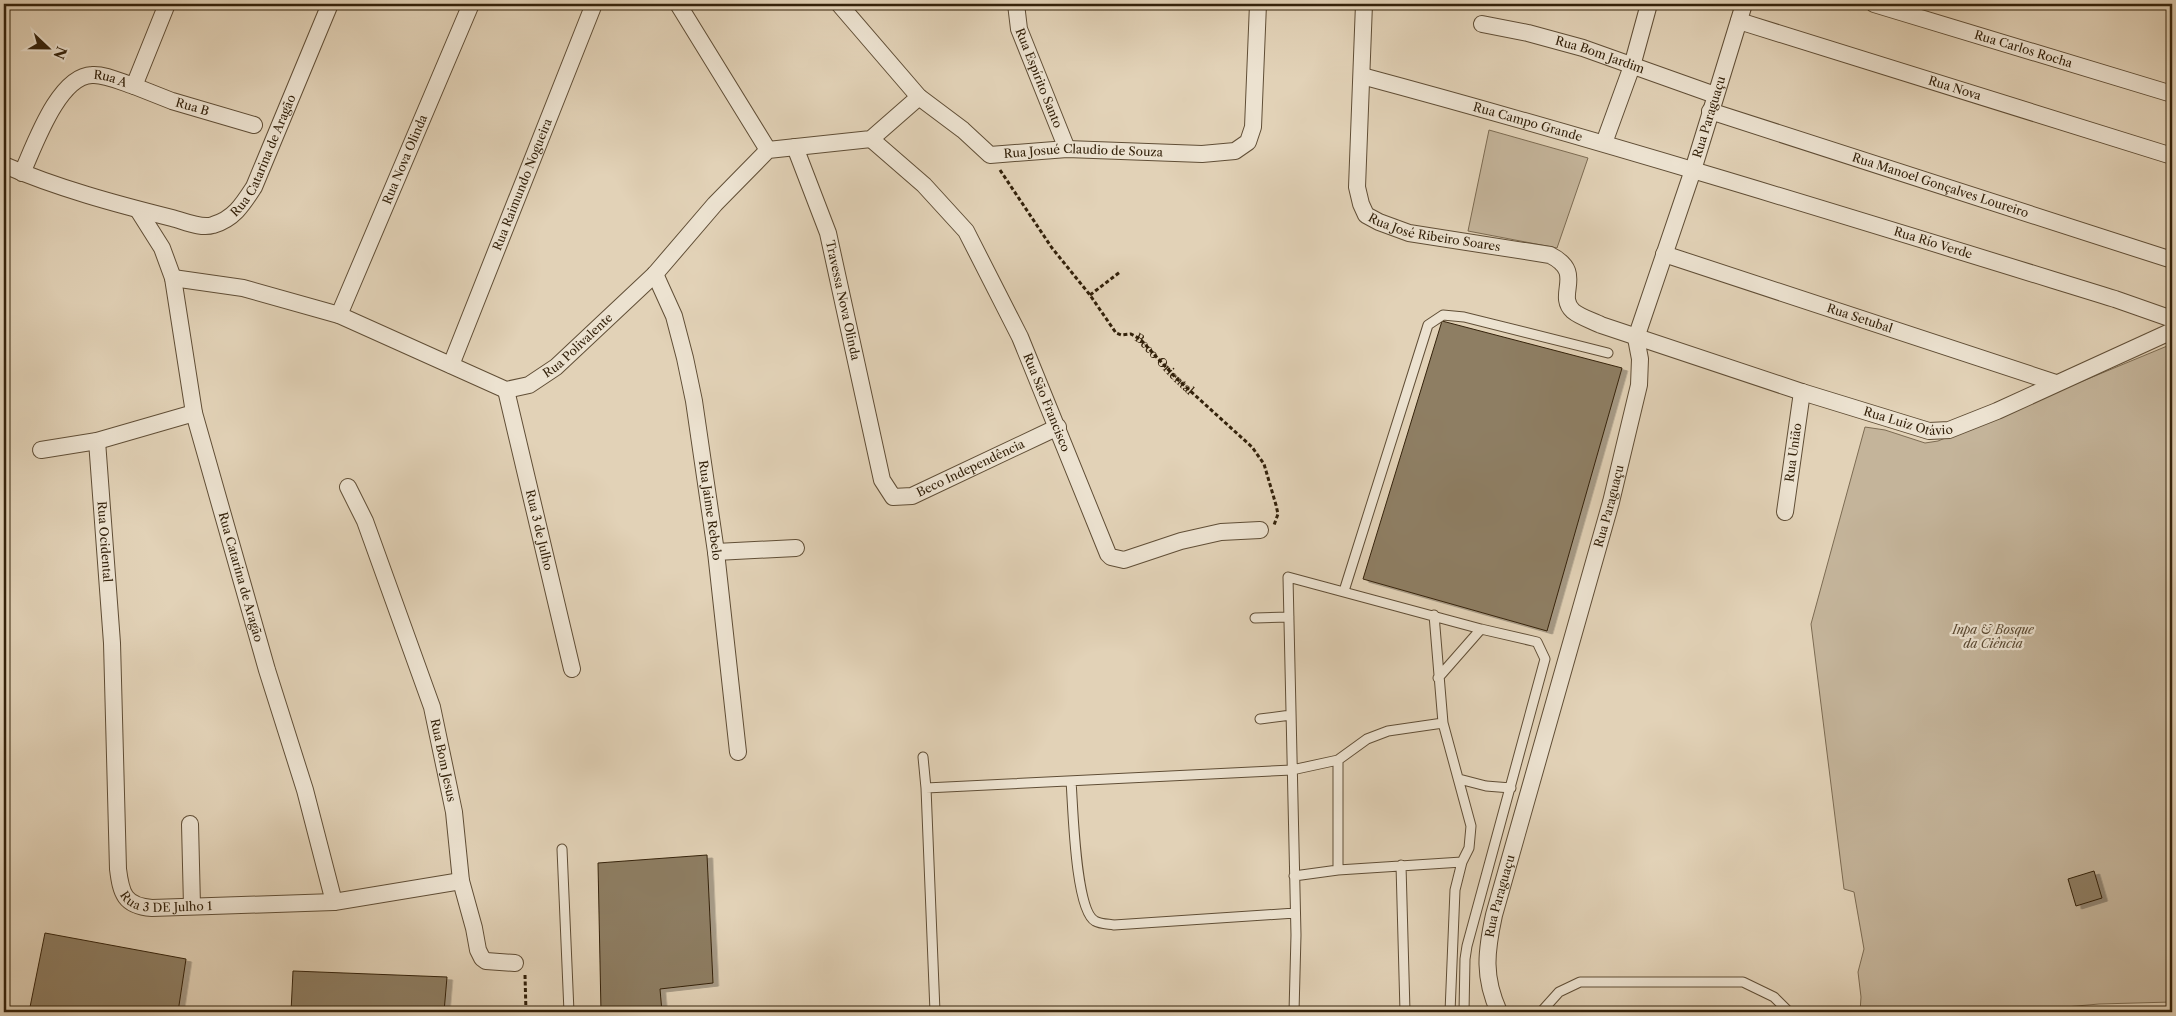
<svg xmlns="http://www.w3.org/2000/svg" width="2176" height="1016" font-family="'Libre Caslon Text',serif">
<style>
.green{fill:#c4b49a;stroke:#7c6b52}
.building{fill:#8e7e64;stroke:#34220b;filter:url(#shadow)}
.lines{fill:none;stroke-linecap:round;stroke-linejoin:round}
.service-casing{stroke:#604e36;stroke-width:11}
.minor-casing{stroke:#604e36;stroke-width:18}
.path{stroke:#34220b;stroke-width:3;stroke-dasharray:4 2.5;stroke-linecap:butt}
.service{stroke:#ece2d0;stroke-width:9}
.minor{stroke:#ece2d0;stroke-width:16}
.labels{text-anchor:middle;stroke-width:4.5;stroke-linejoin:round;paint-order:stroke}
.street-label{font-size:12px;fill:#34220b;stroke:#ece2d0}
.park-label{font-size:12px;font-style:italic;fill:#58462f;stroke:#ece2d0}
</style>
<defs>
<filter id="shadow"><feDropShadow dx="5.5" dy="3" stdDeviation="0" flood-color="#0004"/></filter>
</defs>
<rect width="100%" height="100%" fill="#e2d2b7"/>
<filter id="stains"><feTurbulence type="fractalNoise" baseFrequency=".004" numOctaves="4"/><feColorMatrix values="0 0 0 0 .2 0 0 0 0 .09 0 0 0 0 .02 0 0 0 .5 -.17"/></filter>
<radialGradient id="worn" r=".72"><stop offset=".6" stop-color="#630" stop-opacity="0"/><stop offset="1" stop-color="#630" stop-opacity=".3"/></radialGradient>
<path class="green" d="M1489 130 1588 158 1557 248 1468 231Z
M2172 344V1002L2099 1004 2010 1012H1860L1861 997 1858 972 1864 949 1854 892 1844 889 1811 624 1865 427 1885 430 1925 443 1938 441Z"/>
<path class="building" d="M1442 321 1622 368 1547 631 1363 579Z
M707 855 713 983 660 989 662 1012H601L598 863Z
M2094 871 2102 898 2076 906 2068 879Z
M45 933 186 959 178 1012H29Z
M293 971 447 977 444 1012H291Z"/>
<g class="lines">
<g class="service-casing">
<path id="service" d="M1344 591 1428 325 1443 315 1464 317 1608 353
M1434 615 1443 723
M1255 618 1289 617
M1438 678 1481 629
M1260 719 1291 715
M923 757 926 788
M1338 760 1367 739 1388 731 1443 723 1471 826 1469 848 1462 862 1455 890 1450 1012
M1459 779 1486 786 1511 788
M1071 781C1073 805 1075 910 1095 921 1100 924 1108 924 1114 925L1295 913
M562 849 569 1012
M1401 865 1405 1012
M1294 876 1338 870
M935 1012 926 788 1292 770 1338 760V870L1462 862
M1294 1012 1296 935 1288 577 1481 629 1537 642 1545 659 1467 946 1465 959 1464 1012
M1541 1012 1559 992 1580 982H1743L1774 997 1789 1012"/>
</g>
<g class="minor-casing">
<g id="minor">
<path d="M678 4 768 150"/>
<path id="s2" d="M839 4 919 97 963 130 990 155 1067 149 1202 154 1235 151 1248 142 1253 127 1258 4"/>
<path id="s3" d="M1016 4 1019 29 1067 149"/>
<path id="s4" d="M1364 4 1357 187 1361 204 1366 215 1379 222 1409 233 1550 255C1586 273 1555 294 1573 311 1580 317 1593 321 1601 325L1802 392 1929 431 1949 430 1997 411 2172 331"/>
<path id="s5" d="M1874 4 2172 94"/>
<path id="s6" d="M1739 21 2172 156"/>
<path id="s7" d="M1482 24 1528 33 1583 48 1715 95"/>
<path id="s8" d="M1362 76C1615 144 1865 222 2115 299L2172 319"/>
<path id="s9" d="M134 86 172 101 254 125"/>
<path id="s10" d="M1710 111 2172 260"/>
<path id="s11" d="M871 139 924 185 966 231 1020 337 1108 554 1111 557 1124 560 1181 541 1221 532 1260 530"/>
<path d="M1604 143 1632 66 1649 4"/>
<path id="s12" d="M795 147 828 233 882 480 893 497 912 496 1058 427"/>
<path id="s13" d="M4 165C57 188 116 204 172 218 184 221 201 229 213 225 234 219 243 204 254 187L330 4"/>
<path id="s14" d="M22 173C34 147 58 76 92 75 105 74 121 82 134 86L167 4"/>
<path id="s15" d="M138 210 162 248 173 278 194 413 267 670 305 790 334 902"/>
<path id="s16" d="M1664 254 2056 383"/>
<path id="s17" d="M655 274 674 316 685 358 694 401 716 552 738 752"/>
<path id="s18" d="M173 278 243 288 339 315 506 390 529 385 556 367 655 274 715 204 768 150 871 139 919 97"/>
<path id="s19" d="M339 315 471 4"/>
<path id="s20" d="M451 365 594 4"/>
<path id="s21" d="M506 390 572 669"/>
<path id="s22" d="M97 441 112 643 118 869C121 893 124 906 152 908L334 902 461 881"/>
<path d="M41 450 97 441 194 413"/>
<path id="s23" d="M348 487 365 521 432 707 454 812 461 881 474 928 478 950 482 958 486 961 515 963"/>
<path id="s24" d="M1785 512 1802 392"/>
<path d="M716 552 796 548"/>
<path d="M190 824 192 906"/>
<path id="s25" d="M1499 1012C1483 977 1486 952 1494 915L1611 502 1639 385 1640 359 1636 338 1693 170 1744 4"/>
</g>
</g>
<g class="path">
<path id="s1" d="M1000 170 1052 248 1090 295 1116 333 1121 335 1131 334 1140 339 1176 378 1252 447 1264 464 1276 505 1278 514 1274 525"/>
<path d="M1090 295 1120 272"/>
<path d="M525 975 526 1012"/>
</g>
<use href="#service" class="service"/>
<use href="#minor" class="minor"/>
</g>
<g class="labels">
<g class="street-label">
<text dy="4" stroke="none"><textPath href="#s5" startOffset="156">Rua Carlos Rocha</textPath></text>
<text dy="4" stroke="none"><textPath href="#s7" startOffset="122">Rua Bom Jardim</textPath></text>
<text dy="4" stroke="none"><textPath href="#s3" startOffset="78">Rua Espírito Santo</textPath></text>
<text dy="4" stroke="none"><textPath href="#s14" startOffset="144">Rua A</textPath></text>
<text dy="4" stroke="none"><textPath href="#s6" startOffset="226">Rua Nova</textPath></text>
<text dy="4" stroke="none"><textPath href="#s9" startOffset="62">Rua B</textPath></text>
<text dy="4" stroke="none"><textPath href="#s25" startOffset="929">Rua Paraguaçu</textPath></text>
<text dy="4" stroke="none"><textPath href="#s8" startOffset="172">Rua Campo Grande</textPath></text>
<text dy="4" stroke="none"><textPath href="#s13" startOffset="308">Rua Catarina de Aragão</textPath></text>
<text dy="4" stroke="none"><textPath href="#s2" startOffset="308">Rua Josué Claudio de Souza</textPath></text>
<text dy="4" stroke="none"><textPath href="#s19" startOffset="169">Rua Nova Olinda</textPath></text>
<text dy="4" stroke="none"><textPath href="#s20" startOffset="194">Rua Raimundo Nogueira</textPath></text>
<text dy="4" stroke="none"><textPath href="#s10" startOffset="242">Rua Manoel Gonçalves Loureiro</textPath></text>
<text dy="4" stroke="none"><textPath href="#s4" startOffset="284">Rua José Ribeiro Soares</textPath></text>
<text dy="4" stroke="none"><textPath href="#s8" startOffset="595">Rua Río Verde</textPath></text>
<text dy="4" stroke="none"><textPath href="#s12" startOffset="161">Travessa Nova Olinda</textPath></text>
<text dy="4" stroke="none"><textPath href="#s16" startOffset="206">Rua Setubal</textPath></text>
<text dy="4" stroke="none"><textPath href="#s18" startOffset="440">Rua Polivalente</textPath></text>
<text dy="4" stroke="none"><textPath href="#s1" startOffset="261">Beco Oriental</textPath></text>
<text dy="4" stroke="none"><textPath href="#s11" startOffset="322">Rua São Francisco</textPath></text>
<text dy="4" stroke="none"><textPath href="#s4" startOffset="822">Rua Luiz Otávio</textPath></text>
<text dy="4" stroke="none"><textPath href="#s24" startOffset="60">Rua União</textPath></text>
<text dy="4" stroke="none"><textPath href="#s12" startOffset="449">Beco Independência</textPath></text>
<text dy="4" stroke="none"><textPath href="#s25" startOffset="524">Rua Paraguaçu</textPath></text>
<text dy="4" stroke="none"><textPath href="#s17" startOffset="244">Rua Jaime Rebelo</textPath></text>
<text dy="4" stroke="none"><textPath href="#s21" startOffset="144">Rua 3 de Julho</textPath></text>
<text dy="4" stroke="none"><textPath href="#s22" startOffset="101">Rua Ocidental</textPath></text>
<text dy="4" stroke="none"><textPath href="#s15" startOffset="384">Rua Catarina de Aragão</textPath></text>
<text dy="4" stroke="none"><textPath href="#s23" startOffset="290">Rua Bom Jesus</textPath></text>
<text dy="4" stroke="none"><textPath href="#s22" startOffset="500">Rua 3 DE Julho 1</textPath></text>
<text dy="4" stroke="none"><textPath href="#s25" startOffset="119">Rua Paraguaçu</textPath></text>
</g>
<g class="park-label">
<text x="1993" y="634">Inpa &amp; Bosque<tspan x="1993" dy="14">da Ciência</tspan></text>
</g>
</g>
<rect width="2176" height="1016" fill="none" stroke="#e2d2b7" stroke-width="20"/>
<rect x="5" y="5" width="2166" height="1006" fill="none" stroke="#34220b" stroke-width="2.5"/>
<rect x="10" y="10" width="2156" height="996" fill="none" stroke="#34220b"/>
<g transform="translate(48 48) rotate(112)" stroke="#ece2d0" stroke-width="4" paint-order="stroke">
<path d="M0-4L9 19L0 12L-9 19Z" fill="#34220b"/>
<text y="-8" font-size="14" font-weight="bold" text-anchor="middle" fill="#34220b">N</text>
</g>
<rect width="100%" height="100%" filter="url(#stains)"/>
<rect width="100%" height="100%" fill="url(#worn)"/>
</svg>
